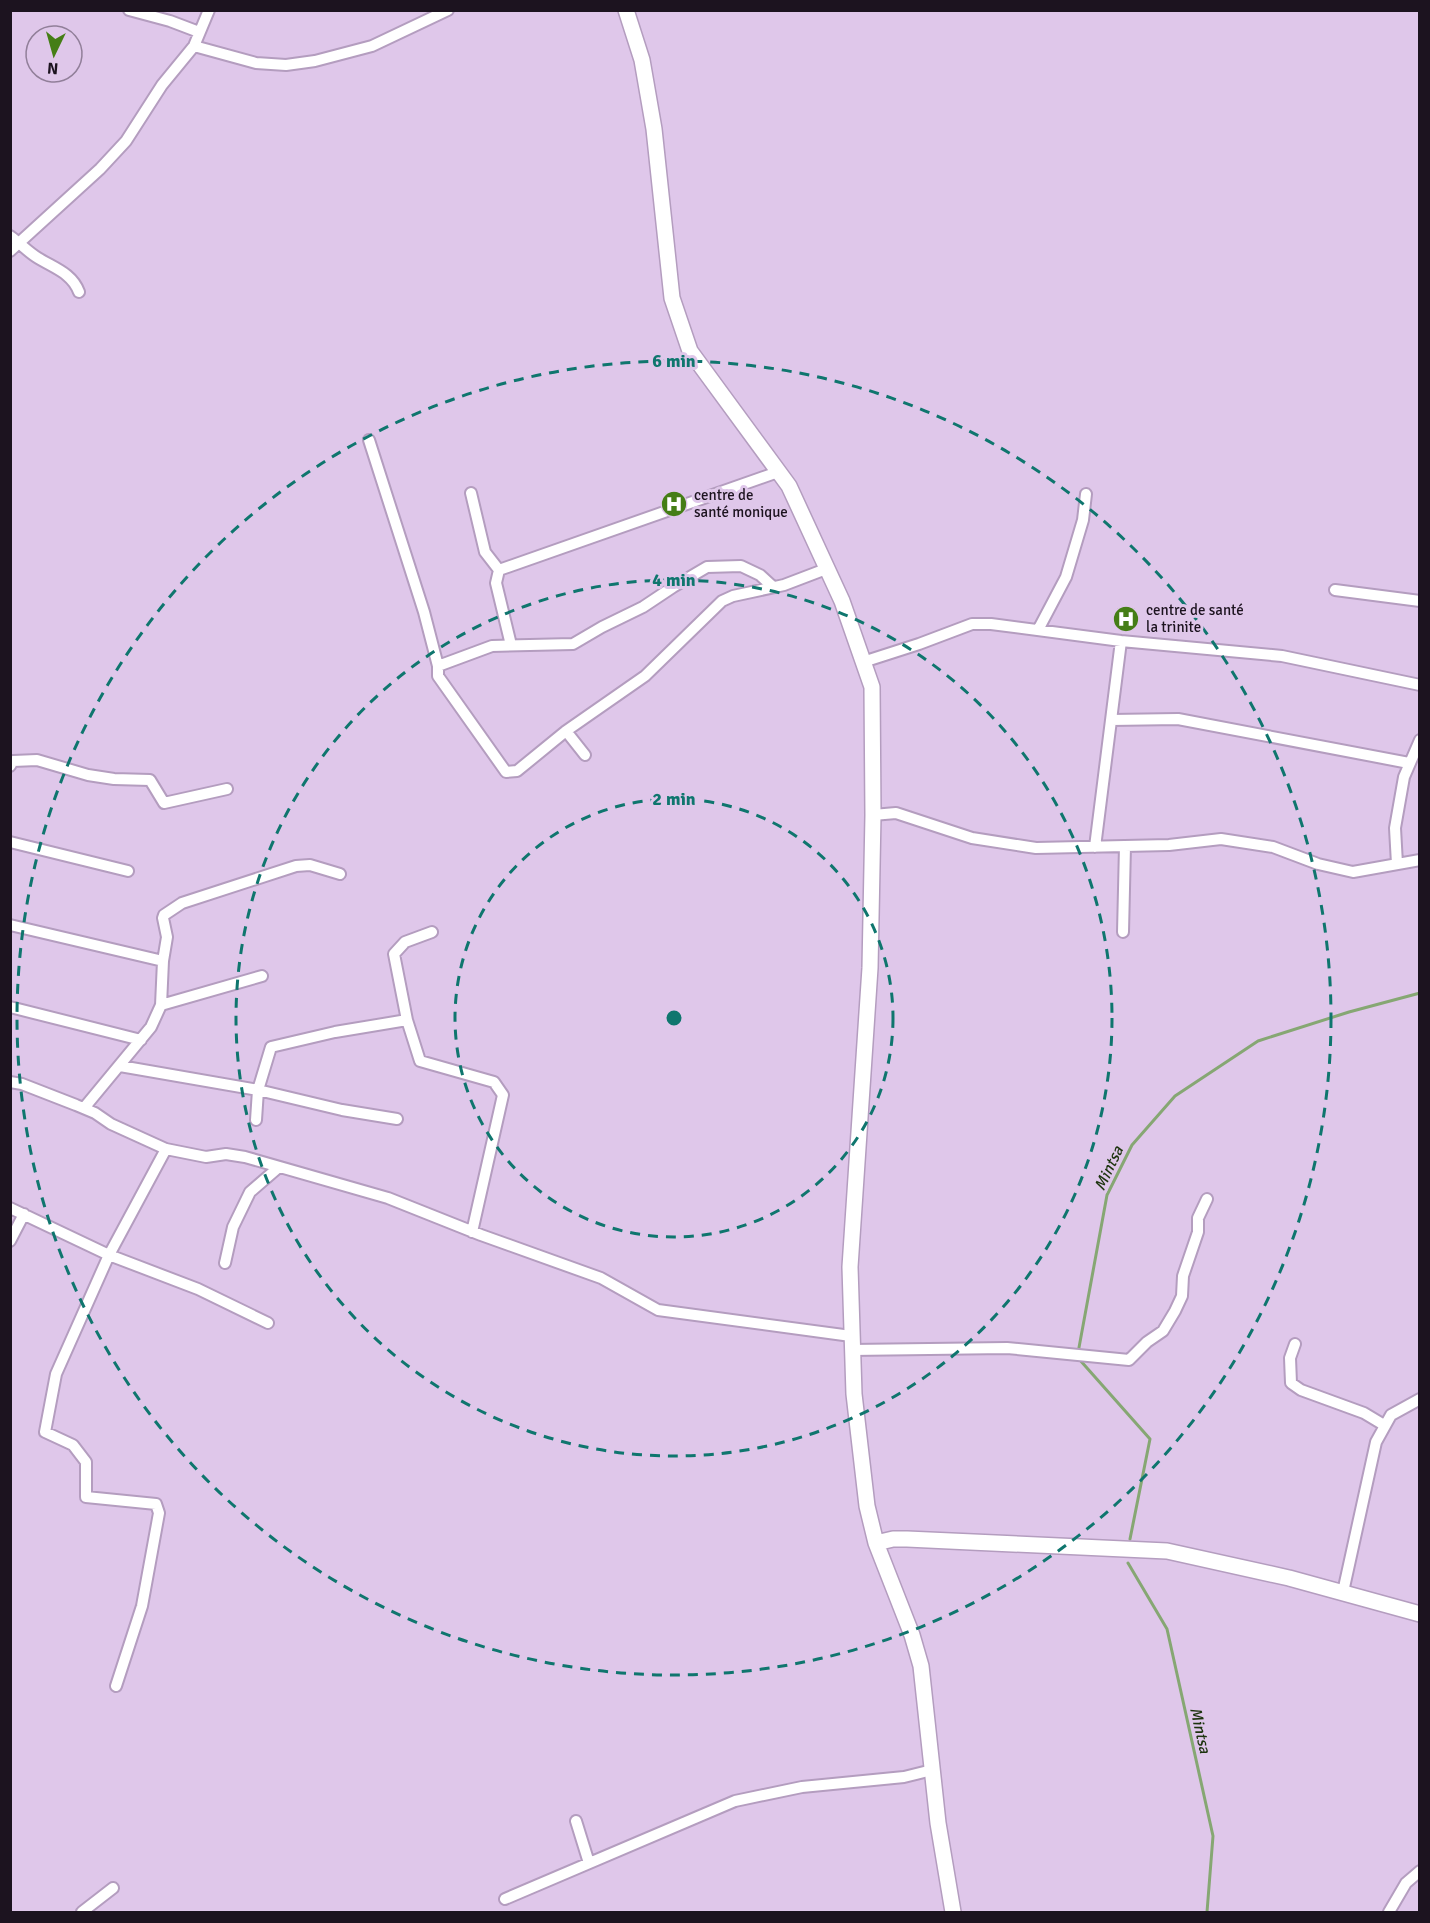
<svg xmlns="http://www.w3.org/2000/svg" width="1430" height="1923" font-family="Signika,sans-serif">
<style>
.lines{fill:none;stroke-linecap:round;stroke-linejoin:round}
.stream{stroke:#86a773;stroke-width:3}
.street-casing{stroke:#b49dbf;stroke-width:14}
.secondary-casing{stroke:#b49dbf;stroke-width:18}
.street{stroke:#fff;stroke-width:10}
.secondary{stroke:#fff;stroke-width:15}
.ring{fill:none;stroke:#0f766e;stroke-width:3;stroke-dasharray:10 8}
.labels{text-anchor:middle;stroke-width:6;stroke-linejoin:round;paint-order:stroke}
.poi-label{font-size:15px;fill:#1c131f;stroke:#dfc7ea;text-anchor:start}
.water-label{font-size:16px;font-style:italic;fill:#1c330d;stroke:#dfc7ea}
.centre{fill:#0f766e;stroke:#dfc7ea;stroke-width:3}
.ring-label{font-size:18px;text-anchor:middle;font-weight:bold;fill:#0f766e;stroke:#dfc7ea;stroke-width:6;stroke-linejoin:round;paint-order:stroke}
</style>
<rect width="100%" height="100%" fill="#dfc7ea"/>
<g class="lines">
<path class="stream" d="M1078 1353 1107 1195 1132 1145 1175 1096 1258 1041 1349 1012 1420 993
M1079 1359 1150 1439 1130 1539
M1128 1563 1167 1629 1213 1836 1207 1912"/>
<g class="street-casing">
<path id="street" d="M129 10 170 21 199 32
M194 46 256 63 286 65 315 61 372 46 448 10
M10 236C20 243 28 252 38 258 54 268 72 273 79 292
M10 251 100 169 126 141 162 85 194 46 209 10
M369 440 424 612 438 666V676L506 772 517 771 566 731
M471 493 485 552 499 570
M1335 590 1420 601
M1038 630 1066 577 1083 520 1086 494
M511 645 496 583 499 570 778 472
M863 662 919 644 972 624H991L1121 641 1282 656 1420 685
M438 666 492 646 573 644 602 627 643 607 673 587 707 567 741 566 760 575 772 586
M1111 720 1178 719 1409 763
M585 755 566 731 645 676 722 601 733 596 784 585 826 569
M10 766 13 761 37 760 88 775 114 779 150 780 164 803 227 789
M873 815 896 813 972 838 1036 848 1169 845 1221 839 1273 847 1318 864 1353 872 1420 860
M10 842 128 871
M1095 847 1121 641
M1397 864 1395 828 1404 777 1420 740
M10 925 163 961 161 1005 151 1027 84 1108
M432 932 405 942 394 954 407 1020 420 1061 494 1082 503 1095 472 1232
M1123 932 1125 846
M163 961 167 937 163 918 164 915 182 903 296 866 310 865 340 874
M161 1005 262 976
M10 1007 141 1040
M120 1066 258 1090 342 1110 397 1119
M10 1082 22 1084 76 1105 95 1113 111 1124 166 1149 206 1157 226 1154 245 1157 388 1198 481 1235 601 1278 658 1310 851 1336
M256 1120 258 1090 271 1047 335 1032 407 1020
M10 1208 109 1255 198 1289 268 1323
M10 1241 24 1214
M225 1263 233 1227 250 1192 279 1167
M1295 1344 1290 1358 1291 1383 1301 1390 1364 1413 1384 1425
M851 1350 1007 1348 1129 1360 1147 1342 1163 1331 1175 1311 1182 1296 1183 1276 1198 1232V1218L1207 1199
M1343 1592 1376 1442 1391 1415 1420 1399
M116 1686 142 1606 159 1513 156 1504 86 1497V1462L73 1445 45 1432 56 1374 109 1255 166 1149
M576 1821 589 1863
M505 1899 735 1801 802 1787 904 1777 932 1770
M82 1912 113 1888
M1389 1912 1406 1883 1420 1871"/>
</g>
<g class="secondary-casing">
<path id="secondary" d="M626 10 642 60 654 129 672 298 690 351 789 486 842 601 872 687 873 815 870 968 850 1267 854 1394 867 1506 876 1543 912 1635 921 1666 938 1823 953 1912
M876 1543 893 1539H907L1167 1551 1289 1578 1420 1614"/>
</g>
<use href="#street" class="street"/>
<use href="#secondary" class="secondary"/>
</g>
<g class="ring">
<circle cx="674" cy="1018" r="219"/>
<circle cx="674" cy="1018" r="438"/>
<circle cx="674" cy="1018" r="657"/>
</g>
<defs>
<g id="hospital-disc" transform="scale(1.35)"><circle r="9.5" fill="#457e16" stroke="#dfc7ea"/><path d="M-5-5h3v3.5h4V-5h3V5h-3V1.5h-4V5h-3Z" fill="#fff"/></g>
</defs>
<g fill-rule="evenodd">
<use href="#hospital-disc" x="674" y="504"/>
<use href="#hospital-disc" x="1126" y="619"/>
</g>
<g class="labels">
<g class="poi-label">
<text x="694" y="500">centre de<tspan x="694" dy="17">santé monique</tspan></text>
<text x="1146" y="615">centre de santé<tspan x="1146" dy="17">la trinite</tspan></text>
</g>
<g class="water-label">
<text transform="translate(1108 1168) rotate(-65)" y="6">Mintsa</text>
<text transform="translate(1201 1730) rotate(77)" y="6">Mintsa</text>
</g>
</g>
<circle cx="674" cy="1018" r="9" class="centre"/>
<g class="ring-label">
<text x="674" y="367">6 min</text>
<text x="674" y="586">4 min</text>
<text x="674" y="805">2 min</text>
</g>
<rect width="1430" height="1923" fill="none" stroke="#1c131f" stroke-width="24"/>
<g transform="translate(54 54) rotate(185)"><circle r="28" fill="#dfc7ea" stroke="#917f99" stroke-width="1.5"/>
<path d="M0-4.5L10 22L0 15L-10 22Z" fill="#457e16"/>
<text y="-9" font-size="16" font-weight="bold" text-anchor="middle" fill="#1c131f">N</text>
</g>
</svg>
